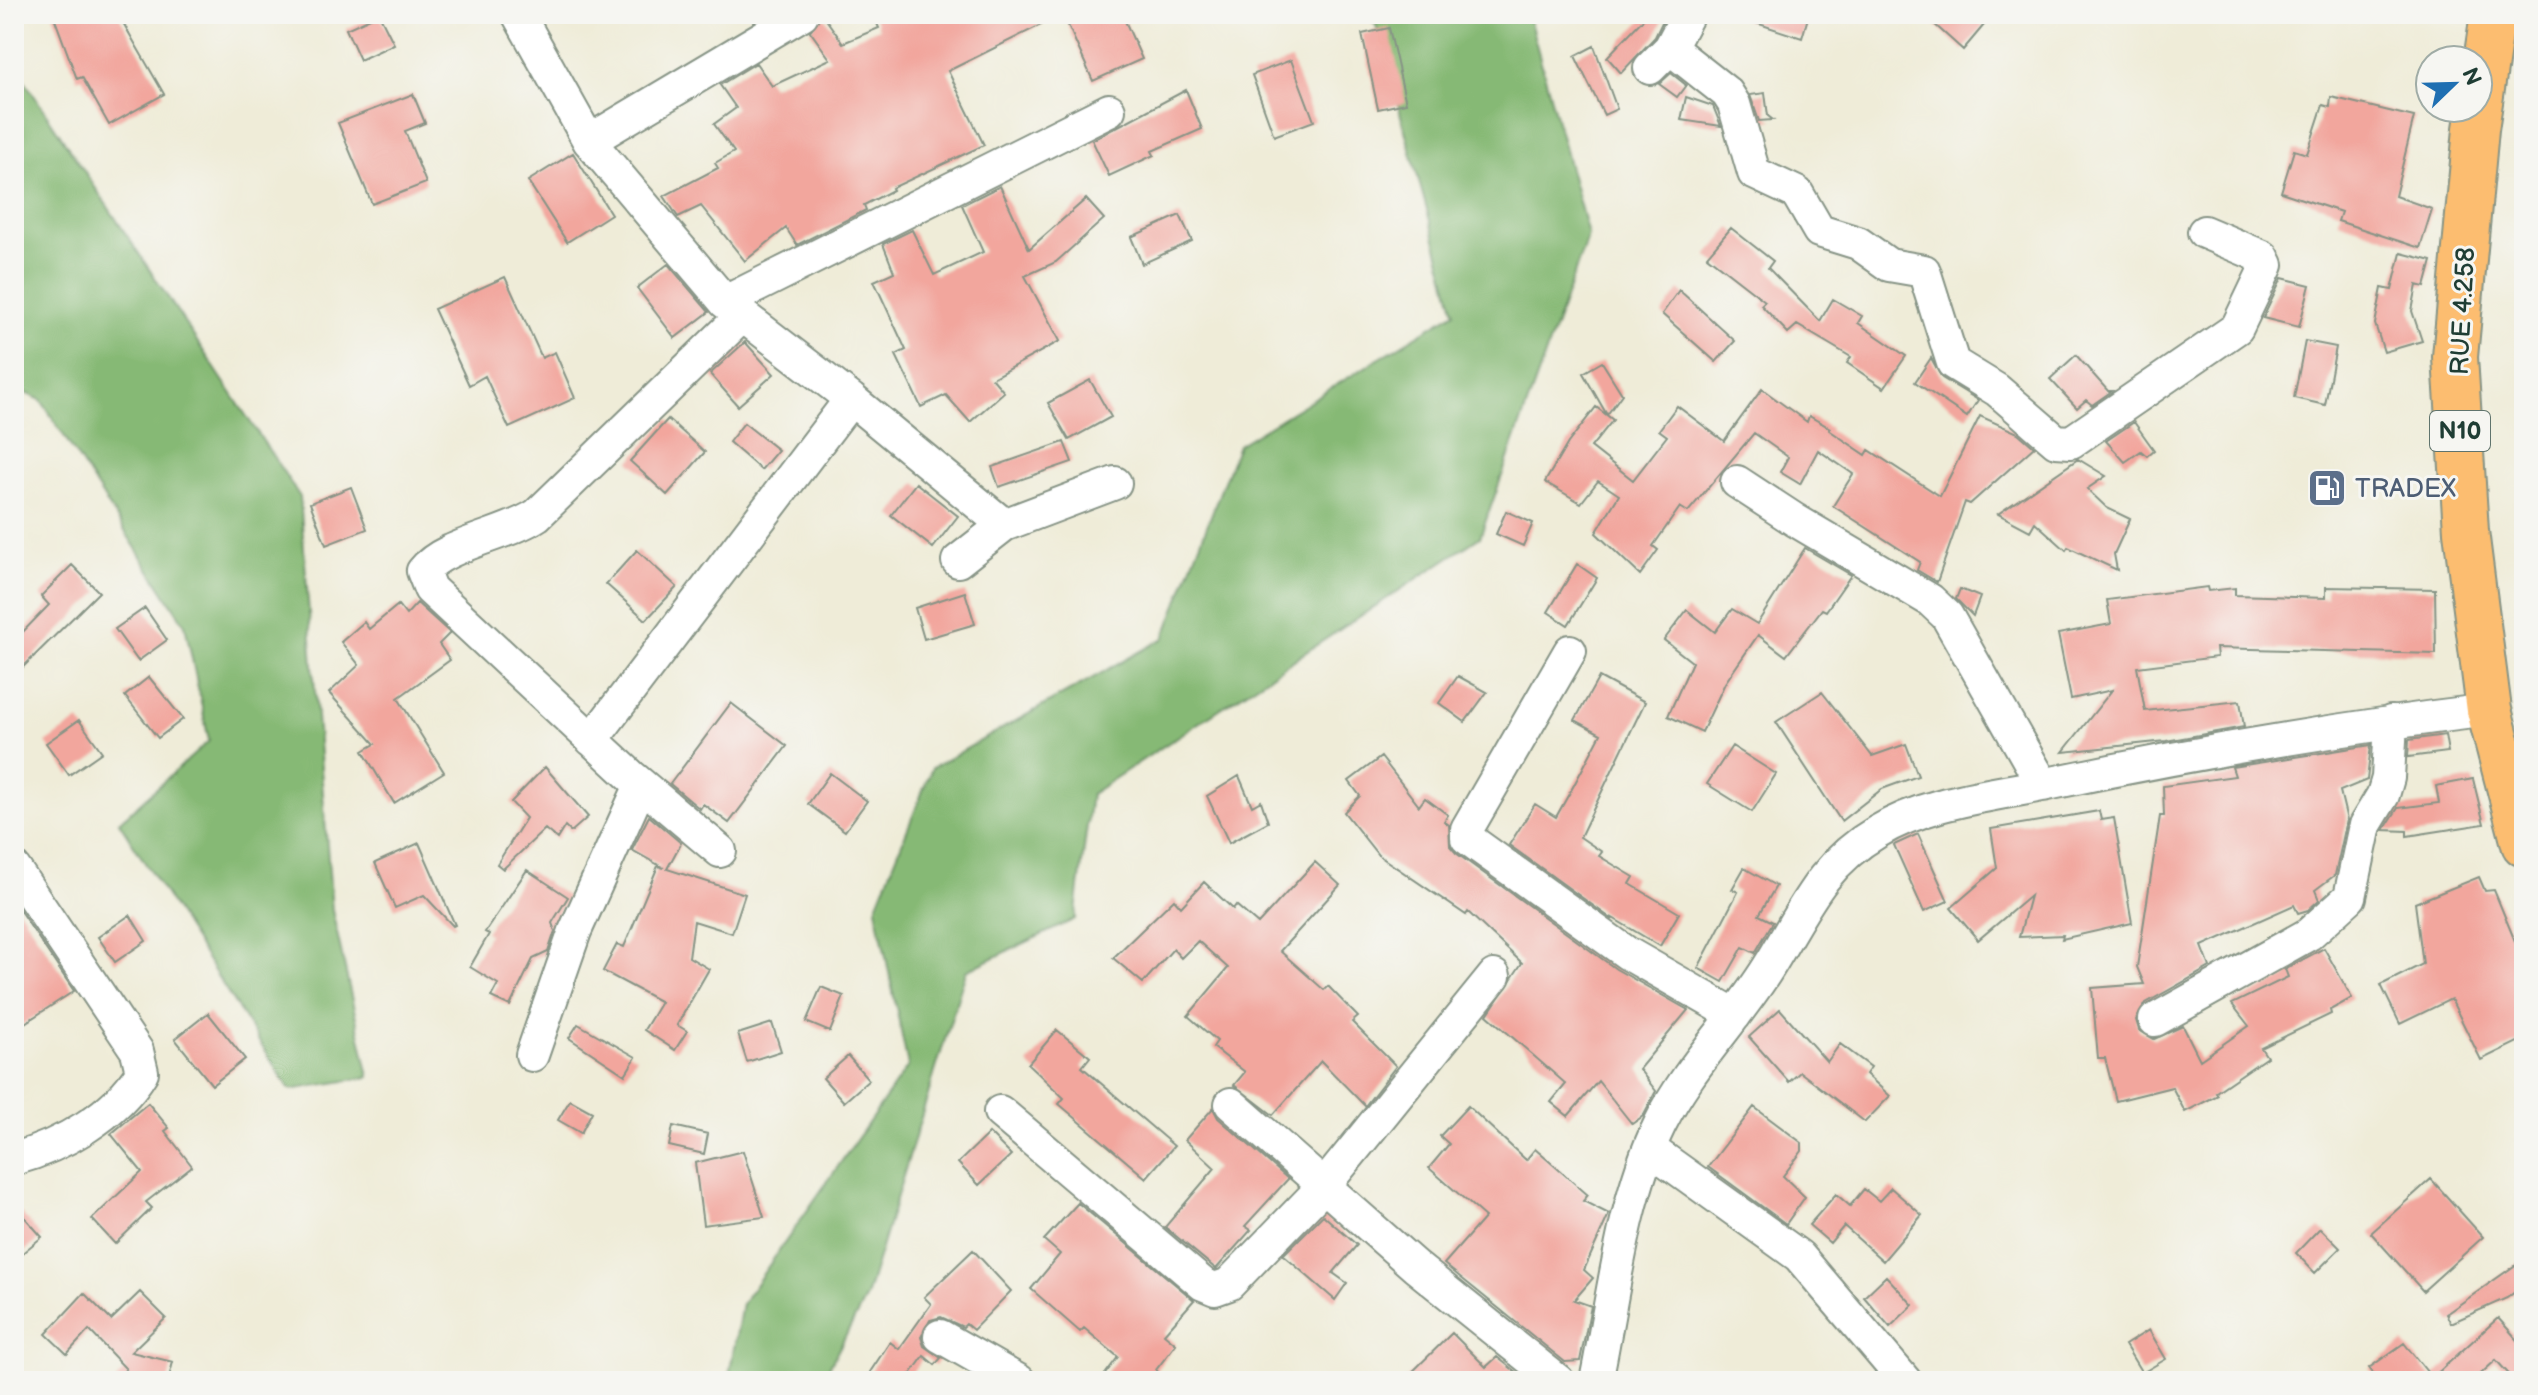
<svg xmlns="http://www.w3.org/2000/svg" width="2538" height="1395" font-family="'Balsamiq Sans',sans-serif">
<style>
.forest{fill:#86b974;stroke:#527b54;stroke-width:2}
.building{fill:#f2a69d}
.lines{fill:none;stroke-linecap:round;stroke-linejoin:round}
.minor-casing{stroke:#879486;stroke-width:36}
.trunk-casing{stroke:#879486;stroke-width:48}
.minor{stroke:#fff;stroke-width:32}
.trunk{stroke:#fcbd6f;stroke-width:44}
.labels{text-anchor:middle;stroke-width:6;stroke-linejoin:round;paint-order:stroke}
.shield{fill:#f6f6f2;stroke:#60746d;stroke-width:2}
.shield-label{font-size:24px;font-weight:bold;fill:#1f3d34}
.street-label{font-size:26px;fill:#1f3d34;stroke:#f6f6f2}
.service-label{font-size:26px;fill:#4e5e75;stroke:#f6f6f2;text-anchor:start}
</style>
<rect width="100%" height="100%" fill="#f6f6f2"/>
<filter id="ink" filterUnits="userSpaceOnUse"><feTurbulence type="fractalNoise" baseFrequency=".0125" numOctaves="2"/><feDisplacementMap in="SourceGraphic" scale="16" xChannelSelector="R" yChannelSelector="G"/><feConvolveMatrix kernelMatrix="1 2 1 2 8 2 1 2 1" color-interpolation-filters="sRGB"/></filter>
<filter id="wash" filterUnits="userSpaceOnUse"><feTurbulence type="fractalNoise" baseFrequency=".006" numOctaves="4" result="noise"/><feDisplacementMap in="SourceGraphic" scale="32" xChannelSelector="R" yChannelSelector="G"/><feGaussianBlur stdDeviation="1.8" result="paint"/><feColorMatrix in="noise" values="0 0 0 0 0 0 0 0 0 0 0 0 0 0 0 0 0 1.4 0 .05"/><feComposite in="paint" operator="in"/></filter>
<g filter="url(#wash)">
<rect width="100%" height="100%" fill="#efecd8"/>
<path class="forest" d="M1365 14H1528L1588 235 1480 537 1091 794 1075 919 966 971 866 1297 822 1381H728L742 1304 908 1066 876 908 932 768 1164 638 1238 445 1455 312 1376 25Z
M20 74 300 497 332 910 369 1077 290 1090 119 822 209 741 185 625 41 400 14 388V78Z"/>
<g id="blocks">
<path class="building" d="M53 14H118L164 94 109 125 82 77 77 79Z
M379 14 394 44 360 60 346 29Z
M822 14 843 43 879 28 873 14H1063L948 71 984 145 892 188 893 190 864 205 866 210 797 245 786 228 745 261 701 206 678 217 664 196 718 168 715 163 734 152 714 124 736 108 720 85 756 63 772 86 830 59 810 31Z
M1087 14H1122L1142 59 1093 81 1067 23Z
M1648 14H1666L1655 37 1621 73 1607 57Z
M1742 14H1809L1802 38 1741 18Z
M1989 19 1963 50 1932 22Z
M1389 28 1406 103 1378 109 1362 34Z
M1594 46 1617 109 1604 115 1575 56Z
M1291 60 1314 121 1274 136 1252 75Z
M1671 73 1686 85 1677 97 1659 84Z
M1186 90 1202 129 1152 151 1154 155 1109 176 1092 140Z
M1765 93 1768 116 1773 120 1759 121 1750 95Z
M413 94 425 123 405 131 426 183 372 204 338 123Z
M1686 97 1713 106 1721 126 1681 120Z
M2331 97 2414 117 2395 196 2432 209 2420 248 2338 221 2341 212 2281 192 2294 150 2307 154 2323 105 2330 107Z
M573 153 611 214 567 242 528 181Z
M1000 186 1029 249 1086 199 1104 219 1056 262 1025 276 1060 341 992 378 1004 392 970 422 946 395 921 407 896 355 906 350 874 281 894 272 883 244 912 230 934 275 983 252 962 205Z
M1180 215 1192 241 1142 264 1131 237Z
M1731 228 1773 261 1768 268 1820 321 1833 299 1862 316 1858 323 1906 356 1884 388 1847 363 1851 357 1797 325 1788 333 1761 305 1765 301 1707 256Z
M2401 253 2432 261 2425 287 2417 285 2412 311 2422 341 2384 352 2375 324 2382 288 2392 290Z
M668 264 709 312 675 338 637 288Z
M505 277 542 358 555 352 575 398 509 428 485 376 469 385 434 309Z
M2282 278 2310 285 2299 327 2263 318Z
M1679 290 1735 341 1716 362 1662 314Z
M2305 341 2336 347 2325 405 2294 398Z
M745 342 774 374 738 406 710 374Z
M2076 355 2108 391H2112L2092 405 2086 400 2077 408 2050 379Z
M1931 358 1942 378 1978 400 1967 417 1915 382Z
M1602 362 1622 394 1607 415 1583 373Z
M1090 380 1111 417 1069 440 1048 403Z
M1762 389 1807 422 1809 416 1830 428 1829 430 1866 455 1869 450 1940 496 1980 416 2018 433 2034 447 1970 504 1965 502 1937 582 1917 570 1920 562 1833 506 1853 474 1818 450 1800 484 1780 472 1788 457 1754 433 1688 512 1680 507 1653 546 1658 550 1640 575 1596 533 1619 495 1598 481 1581 503 1545 482 1568 443 1596 407 1613 420 1591 447 1633 480 1667 436 1659 430 1677 406 1724 441Z
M668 419 705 452 667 495 630 461Z
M2134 422 2154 450 2147 456 2141 451 2125 462 2106 441Z
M744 423 778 450 761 470 729 442Z
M1064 442 1072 462 999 487 992 467Z
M2078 459 2106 476 2087 489 2107 508 2130 519 2114 554 2117 570 2068 547 2066 550 2035 522 2030 531 1998 514Z
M916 483 958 516 933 548 891 515Z
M351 487 367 529 326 545 310 503Z
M1506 511 1533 523 1523 546 1496 534Z
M1805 548 1851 575 1826 611 1822 609 1786 656 1758 635 1725 683 1702 732 1668 716 1692 662 1664 640 1687 610 1715 632 1732 609 1757 624Z
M637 550 677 587 646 620 606 584Z
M1577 564 1597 578 1568 625 1548 612Z
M72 565 99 592 14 676V641L49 605 41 596Z
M2207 587 2208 591 2235 588V595L2326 598V587L2435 589 2436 654 2216 648 2217 657 2137 667 2145 711 2240 701 2244 727 2166 741 2063 752 2112 690 2071 699 2058 634 2111 624 2107 600Z
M1960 589 1980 597 1973 616 1956 599Z
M965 592 975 624 924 639 915 608Z
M417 603 450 633 439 644 450 660 398 698 444 772 394 803 363 751 375 744 329 693 359 665 341 642 364 622 369 629 398 605 406 615Z
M145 608 167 640 138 661 115 629Z
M1458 676 1487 692 1465 722 1439 703Z
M149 677 183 719 158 738 125 696Z
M1599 677 1645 702 1580 837 1602 852 1599 856 1634 877 1630 884 1679 913 1660 946 1611 917 1613 920 1509 845 1535 804 1556 817 1574 785 1601 734 1575 720Z
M1822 692 1872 756 1906 744 1918 776 1882 789 1841 821 1776 722Z
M731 703 787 746 729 823 703 804 700 809 670 784Z
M79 720 102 752 69 775 46 743Z
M2445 735 2448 752 2408 757 2409 740Z
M2371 745 2367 780 2340 791 2347 820 2335 875 2315 890 2319 900 2308 910 2298 913 2294 905 2202 946 2210 967 2146 1003 2136 1020 2139 1030 2154 1039 2183 1026 2200 1060 2249 1026 2232 1004 2288 977 2285 969 2324 948 2352 998 2330 1010 2331 1014 2261 1048 2267 1057 2216 1092 2218 1095 2185 1112 2172 1087 2116 1101 2105 1058H2098L2092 988 2144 984 2137 967 2160 816H2164L2163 786 2235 776 2232 767Z
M1732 746 1776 774 1752 812 1707 784Z
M1381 757 1419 806 1425 798 1448 815 1444 821 1449 825 1450 846 1456 853 1616 969 1688 1010 1639 1069 1656 1091 1643 1116 1632 1124 1598 1081 1568 1116 1551 1102 1566 1084 1487 1015 1522 963 1468 912 1466 915 1378 855 1344 812 1360 796 1349 781Z
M545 767 588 817 571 832 565 826 557 839 545 829 503 869 497 864 526 818 511 802Z
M830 773 867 801 845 831 808 804Z
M1239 776 1252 806 1261 801 1268 822 1229 843 1207 796Z
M2473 779 2484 824 2407 836V831L2384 830 2398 808 2439 803 2436 786Z
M2099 811 2101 820 2114 818 2132 923 2062 939 2063 935 2019 937 2030 896 1978 940 1951 908 1997 868 1991 829Z
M649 816 681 843 667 869 745 894 732 933 694 921 689 957 709 969 677 1025 687 1031 675 1050 644 1030 661 1002 603 971 617 944 624 947 658 866 664 868 632 850Z
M1918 834 1948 901 1924 912 1894 845Z
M419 843 455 925 453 926 424 895 395 908 375 863Z
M1315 862 1340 885 1280 951 1324 990 1328 986 1358 1017 1352 1022 1396 1066 1365 1106 1321 1061 1273 1115 1234 1085 1245 1072 1213 1047 1217 1041 1188 1016 1228 968 1198 941 1181 958 1173 949 1143 983 1113 958 1174 899 1181 907 1204 882 1233 909 1236 905 1258 924Z
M1744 868 1776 886 1759 915 1773 922 1755 953 1743 947 1723 982 1698 968 1738 892 1732 889Z
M527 870 568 897 552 923 555 931 548 952 533 959 510 1006 491 997 498 984 470 967 489 934 485 932Z
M2479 877 2485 891 2494 890 2524 963V1039L2481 1060 2451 999 2400 1024 2381 985 2423 964 2415 903Z
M14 902 74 991 14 1030Z
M130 915 146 941 115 962 98 937Z
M821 987 844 996 830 1032 806 1022Z
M1780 1009 1827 1062 1840 1044 1871 1067 1866 1074 1890 1096 1865 1122 1800 1072 1789 1082 1749 1037Z
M208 1013 245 1059 212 1085 175 1039Z
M772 1023 781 1051 747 1062 738 1034Z
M578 1024 636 1057 625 1075 569 1038Z
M1057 1030 1090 1057 1082 1067 1174 1146 1146 1178 1059 1104 1064 1098 1028 1064Z
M848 1056 869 1080 844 1102 823 1078Z
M570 1100 592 1112 581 1133 558 1120Z
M148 1103 169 1128 165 1131 192 1166 146 1202 152 1208 115 1244 92 1219 142 1172 111 1134Z
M1468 1106 1526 1160 1535 1149 1588 1195 1583 1201 1609 1214 1584 1270 1593 1278 1574 1300 1591 1306 1580 1361 1565 1362 1444 1264 1485 1217 1429 1168 1449 1144 1440 1136Z
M1754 1107 1802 1143V1151L1783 1176 1805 1197 1786 1224 1708 1167Z
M1213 1108 1218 1118 1288 1179 1245 1226 1251 1230 1216 1269 1165 1227 1215 1168 1185 1140Z
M673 1126 708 1134 704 1154 669 1146Z
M989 1133 1011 1155 979 1185 958 1163Z
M743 1151 764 1217 703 1225 695 1163Z
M2431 1179 2483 1237 2423 1291 2371 1233Z
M1891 1188 1922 1215 1883 1261 1844 1226 1830 1243 1809 1225 1836 1194 1850 1206 1864 1189 1879 1201Z
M1078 1203 1194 1300 1164 1334 1176 1344 1156 1370 1168 1381H1100L1118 1357 1084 1328 1080 1332 1031 1289 1060 1254 1044 1240Z
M14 1205 42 1237 14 1260Z
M1323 1215 1357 1245 1333 1273 1347 1283 1335 1300 1283 1255Z
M2320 1228 2340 1248 2315 1273 2296 1253Z
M973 1250 1011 1291 973 1330 966 1324 963 1327 941 1317 930 1320 921 1337 924 1346 941 1358 935 1365 924 1356 906 1381H883L870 1372 890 1342 899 1349 931 1304 924 1297Z
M2524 1259V1285L2507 1298 2451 1323 2446 1314Z
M1886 1276 1913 1305 1890 1327 1864 1297Z
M140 1292 166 1318 131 1352 173 1362 168 1381H115L126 1369 89 1330 67 1354 46 1334 84 1293 111 1320Z
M2498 1318 2524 1347V1381H2515L2496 1360 2473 1381H2379L2369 1368 2404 1343 2432 1378Z
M2149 1330 2166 1359 2142 1373 2125 1345Z
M1452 1333 1486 1367 1497 1357 1521 1376 1516 1381H1403Z"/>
</g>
</g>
<g filter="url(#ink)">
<use href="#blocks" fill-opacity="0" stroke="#879486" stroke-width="2"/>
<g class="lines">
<g class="minor-casing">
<path id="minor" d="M518 14 589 141 725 302 851 399 1004 525
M1670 48 1727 93 1734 104 1754 173 1797 193 1819 231 1858 243 1889 265 1924 271 1953 363 1997 390 2056 441 2071 442 2237 328 2267 265 2263 257 2204 232
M1650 68 1670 48 1688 14
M589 141 802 14
M725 302 1109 110
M1737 482 1795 520 1930 600 1947 616 2043 785
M958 561 1004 525 1115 483
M1570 651 1467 829V838L1627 953 1735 1015
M592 740 851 399
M720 851 631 776 430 589 423 571C444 544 505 536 537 515L741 317
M14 868 137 1051 142 1072C116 1115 62 1146 14 1159
M2155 1020 2309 934 2350 897 2365 825 2383 795 2388 778 2391 722
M532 1055 575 931 641 785
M1231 1104 1416 1267 1558 1381
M1000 1112 1203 1284 1215 1289 1229 1284 1324 1186 1494 976
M1650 1149 1799 1256 1905 1381
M940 1336 1019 1381
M1596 1381C1613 1299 1623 1199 1660 1124 1688 1067 1735 1021 1768 968 1802 914 1819 866 1877 832 1928 801 1990 796 2047 784 2193 753 2340 728 2489 710"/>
</g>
<g class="trunk-casing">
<path id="trunk" d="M2493 14 2476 129 2455 357 2466 531 2489 710 2524 844"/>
</g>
<use href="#minor" class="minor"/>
<use href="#trunk" class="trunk"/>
</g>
</g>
<defs>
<g id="fuel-square" transform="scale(2)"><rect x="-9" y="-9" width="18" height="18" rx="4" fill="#5c6f8a" stroke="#f6f6f2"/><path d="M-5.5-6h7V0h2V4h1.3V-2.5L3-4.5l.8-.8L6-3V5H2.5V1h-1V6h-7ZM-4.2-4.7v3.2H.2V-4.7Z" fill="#fff"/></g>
</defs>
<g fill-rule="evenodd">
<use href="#fuel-square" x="2327" y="488"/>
</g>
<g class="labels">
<rect class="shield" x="2430" y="411" width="60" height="40" rx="6"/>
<g class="shield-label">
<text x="2460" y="439">N10</text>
</g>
<g class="street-label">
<text transform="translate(2462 311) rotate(-87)" y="9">RUE 4.258</text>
</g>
<g class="service-label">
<text x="2355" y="497">TRADEX</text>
</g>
</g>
<rect width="2538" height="1395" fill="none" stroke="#f6f6f2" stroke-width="48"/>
<g transform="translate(2454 84) rotate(67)"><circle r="38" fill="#f6f6f2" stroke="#a0aca6" stroke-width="2"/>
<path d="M0-6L14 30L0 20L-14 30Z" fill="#1f6fb2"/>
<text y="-12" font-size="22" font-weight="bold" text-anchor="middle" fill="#1f3d34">N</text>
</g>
</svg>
